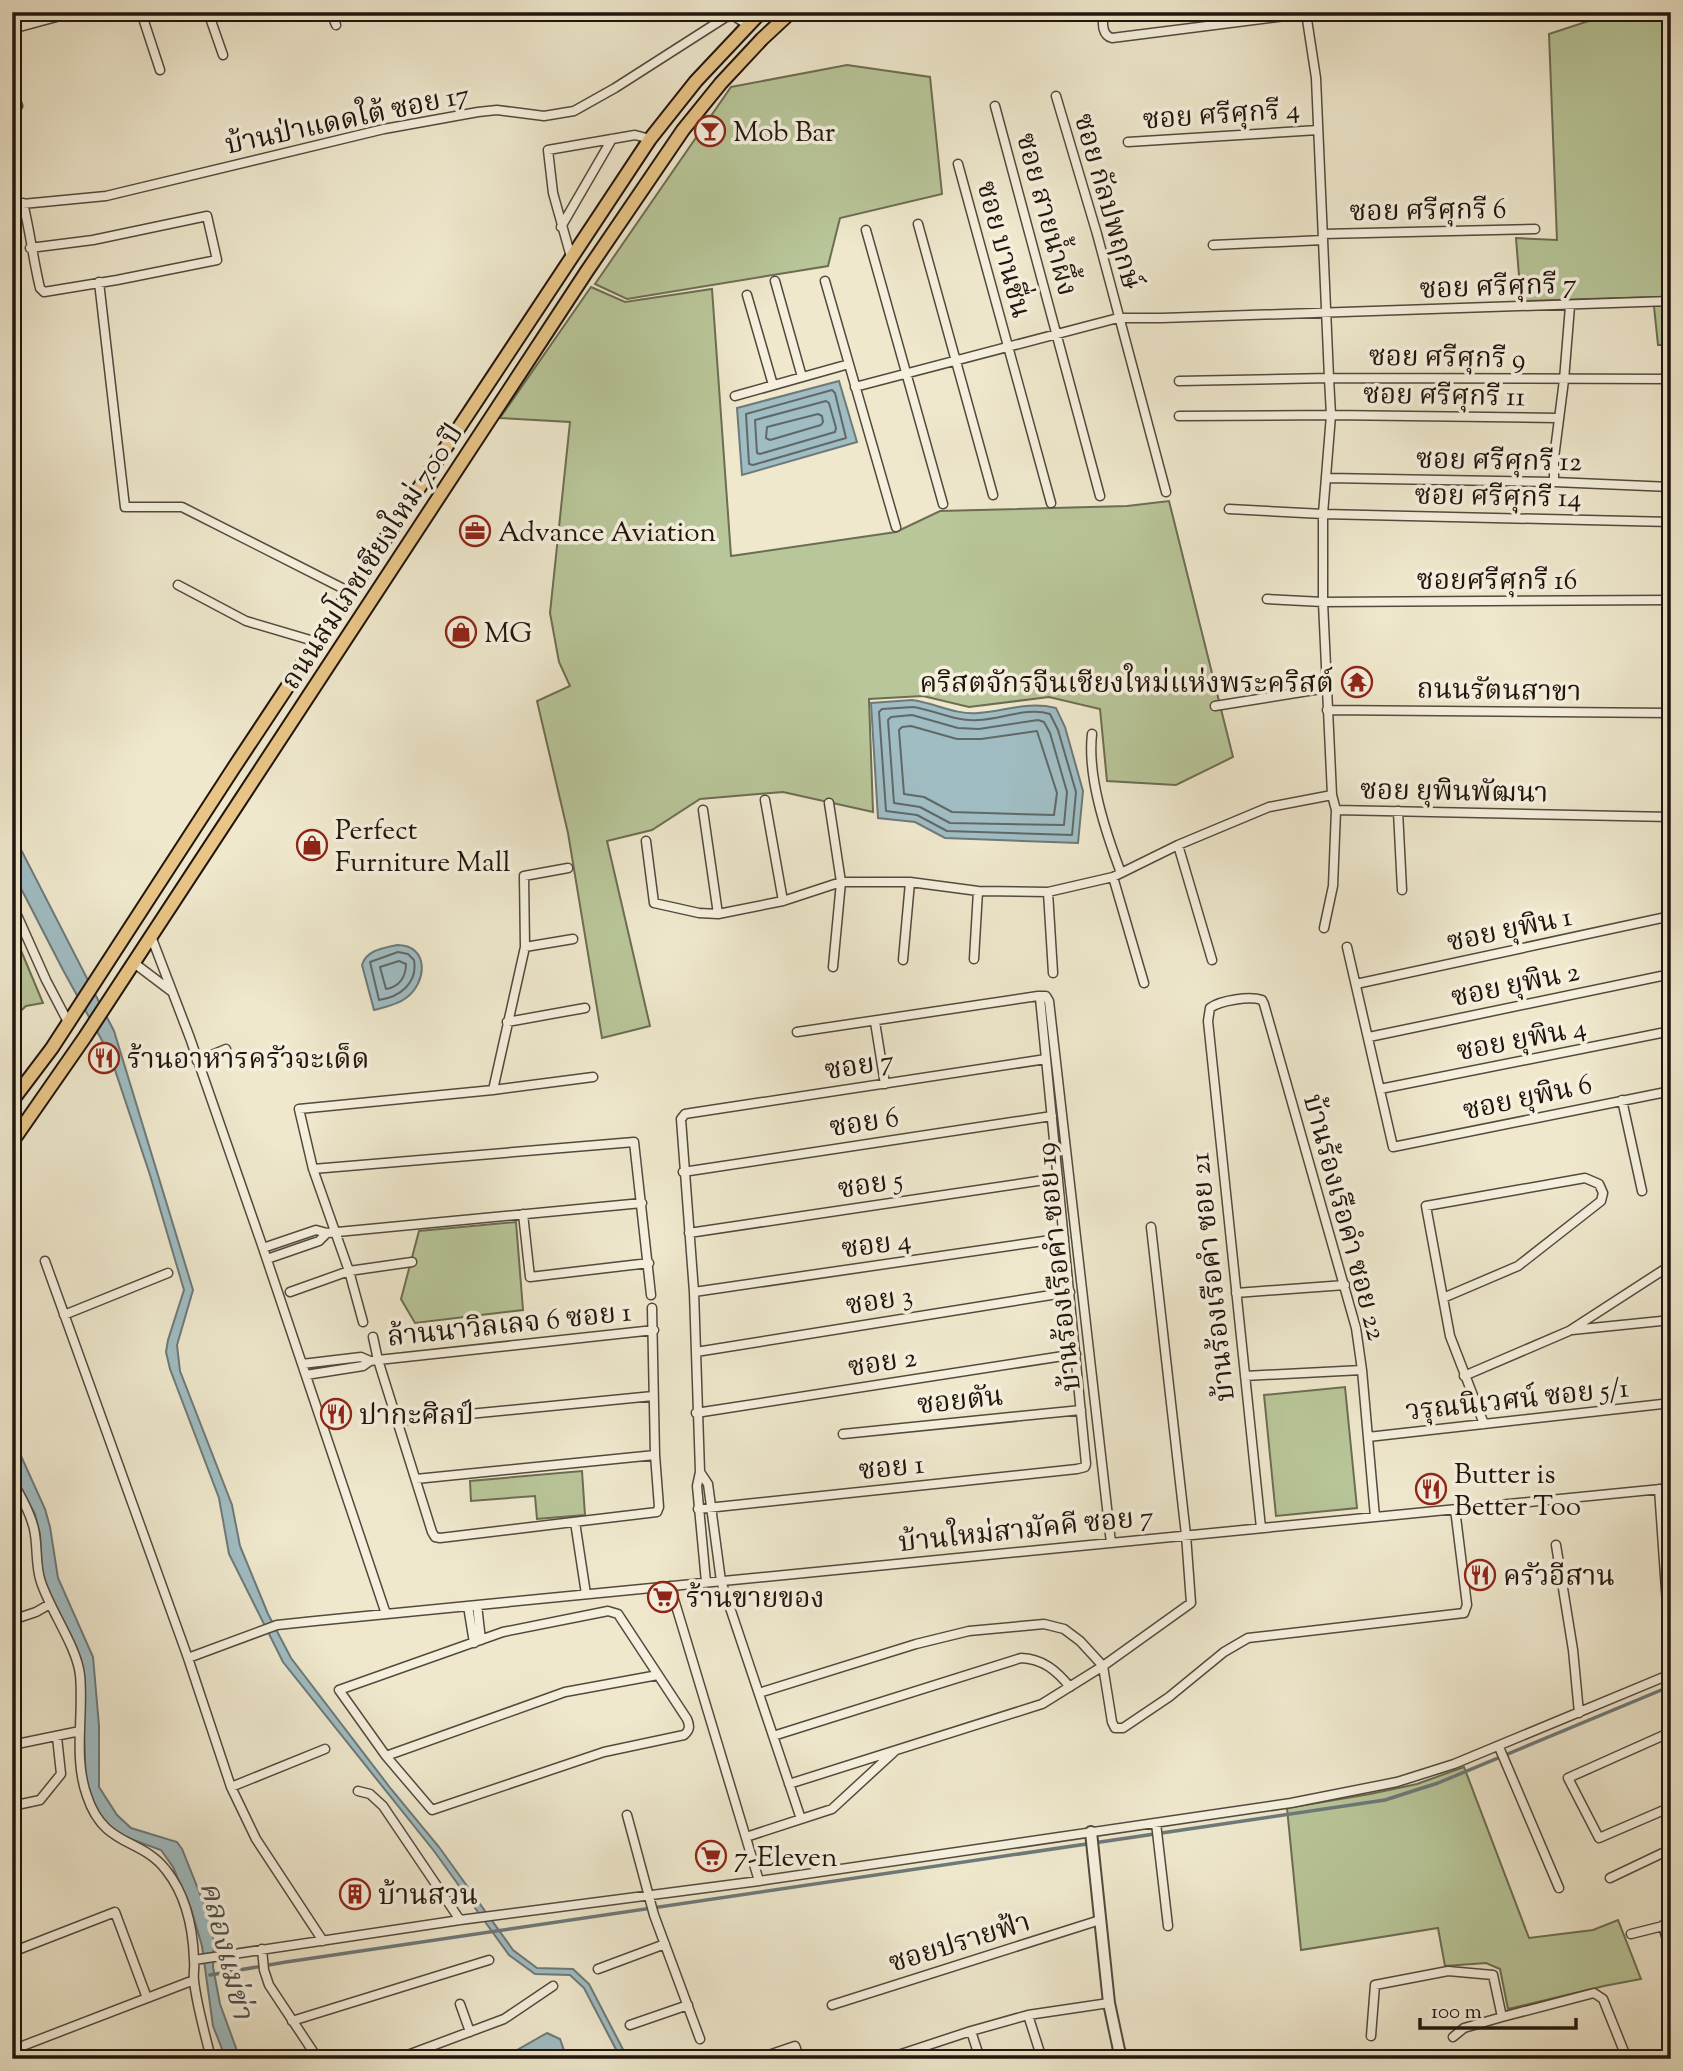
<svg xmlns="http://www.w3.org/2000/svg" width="1683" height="2071" font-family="'Sorts Mill Goudy','Noto Serif Thai',serif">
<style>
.green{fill:#b8c699;stroke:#6c6d53;stroke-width:2}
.water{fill:#a0bdc3;stroke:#6d797a;stroke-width:2}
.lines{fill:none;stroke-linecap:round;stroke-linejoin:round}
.shore{stroke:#606868;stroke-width:2}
.stream{stroke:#6d797a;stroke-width:3.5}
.minor-casing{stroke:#54493d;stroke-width:11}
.tertiary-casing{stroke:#54493d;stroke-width:14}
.primary-casing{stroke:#20140d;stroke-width:16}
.minor{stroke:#f5f0de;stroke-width:8}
.tertiary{stroke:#f5f0de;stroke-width:10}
.primary{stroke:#e8c486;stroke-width:12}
.labels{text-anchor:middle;stroke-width:7;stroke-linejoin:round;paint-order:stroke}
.street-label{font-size:28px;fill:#20140d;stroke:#f5f0de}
.poi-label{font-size:28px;fill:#20140d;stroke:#f5f0de;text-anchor:start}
.water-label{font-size:30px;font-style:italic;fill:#4d4f4d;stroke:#f5f0de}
</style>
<rect width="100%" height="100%" fill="#efe8cd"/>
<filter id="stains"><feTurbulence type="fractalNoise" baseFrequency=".00286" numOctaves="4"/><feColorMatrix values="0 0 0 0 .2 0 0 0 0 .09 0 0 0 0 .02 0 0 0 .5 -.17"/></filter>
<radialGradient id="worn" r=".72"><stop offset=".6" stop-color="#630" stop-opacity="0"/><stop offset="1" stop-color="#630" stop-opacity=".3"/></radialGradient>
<path class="green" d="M1616 12H1671V345H1658L1653 297 1521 301 1516 238 1557 240 1549 34Z
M847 65 930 77 942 194 840 218 828 266 627 299 595 284 731 87Z
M591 287 625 302 712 289 731 556 896 532 940 511 1127 506 1169 501 1233 757 1176 785 1107 781 1100 709 1049 697 969 707 923 696 869 699 873 812 783 792 700 799 652 830 607 841 650 1026 602 1038 568 833 537 701 570 686 559 662 550 613 570 422 500 418Z
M12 929 43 1003 26 1006 12 1019Z
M516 1222 523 1310 415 1323 401 1299 419 1231Z
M1345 1387 1357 1508 1276 1516 1264 1395Z
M582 1471 585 1515 537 1519 535 1496 471 1501 470 1481Z
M1464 1767 1529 1938 1593 1930 1618 1920 1641 1979 1604 1986 1508 2009 1500 1969 1486 1963 1445 1966 1438 1928 1301 1950 1287 1808 1370 1794 1417 1784Z"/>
<path class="water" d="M839 381 857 442 742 475 737 408Z
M12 598C23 640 18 668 12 710Z
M912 700C935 703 955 715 978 713 1006 711 1027 701 1056 708L1065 727 1083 791 1078 843 945 838 915 822 878 818 871 703Z
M12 827 14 836 114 1031 193 1290 177 1345 180 1371 232 1505 240 1546 268 1614 291 1658 391 1789 439 1847 513 1950 537 1968 573 1969 589 1984 628 2059H621L584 1988 570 1975 535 1974 509 1955 434 1851 283 1662 229 1554 219 1498 170 1369 166 1352 168 1340 184 1290 150 1175 110 1055 63 970 12 871Z
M397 945C430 945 427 983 406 998 397 1005 385 1007 374 1010L362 965C366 950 384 948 397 945Z
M12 1436 45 1509 50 1527 58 1578 93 1657 99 1726V1787L117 1815 131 1828 177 1842 182 1849 212 1924 214 1943 213 1967 220 2004 240 2059H226L213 2026 202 1946 192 1912 173 1867 161 1850 128 1838 104 1824 86 1789 82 1673 42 1576 40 1534 35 1514 12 1471Z
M547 2033 560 2039 567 2059H501Z"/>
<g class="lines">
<path class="shore" d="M832 390 835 393 846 438 753 465 749 464 746 414Z
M826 401 829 403 836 428 835 432 760 454 757 453 755 420Z
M818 414 822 416 823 422 821 425 770 440 766 438 767 427Z
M913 707C935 710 955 722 978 720 1002 719 1027 707 1050 714L1058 730 1076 792 1072 835 947 831 917 815 886 811 879 712 882 709Z
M912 715 958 728 979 729 1038 720 1044 722 1050 733 1067 792 1064 825 950 823 920 807 894 803 888 720 891 717Z
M911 726 957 739H981L1037 731 1057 793 1054 815 952 812 924 797 904 794 899 730 902 727Z
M398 952 408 954 414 960C418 983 400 997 379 1000L370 962Z
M399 961 406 964C406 977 399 987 386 989L380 967Z"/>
<path class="stream" d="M210 1975 286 1962 1385 1800 1438 1783 1671 1686"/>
<g class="minor-casing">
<path id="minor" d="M17 12 22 26
M141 12 160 70
M208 12 223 55
M331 12 336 25
M1103 12C1103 22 1101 35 1112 38L1317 12
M1306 13 1316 78 1329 378 1331 415 1323 514V602L1332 795 1336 810 1333 886 1324 928
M12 29 75 12
M12 90 18 106
M1056 96 1097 234 1166 492
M995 106 1100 496
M1128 142 1318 130
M958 164 1051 503
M23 203C30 231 33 259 40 288L44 292 117 280 217 260 207 216 93 240 30 248
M12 205 106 196 384 129 478 112 497 110 544 116 574 111 615 88 726 17 734 16 748 25
M918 224 993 495
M561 227 612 139
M866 230 943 504
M1323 234 1535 229
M1213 245 1323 240
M571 257 553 193 548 150 635 135 650 139
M775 281 802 377
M825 281 896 527
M99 282 125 507H182L350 592
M747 295 773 385
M1179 381 1329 378 1671 379
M855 387 1118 318H1162L1671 301
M735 396 849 364
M1179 416 1331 415 1557 418
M1327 478 1554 482 1671 487
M1554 482V458L1564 380 1570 306
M1229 509 1323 514 1671 522
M178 585 246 621 317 642
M1267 599 1323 602 1671 600
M1215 706 1327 688
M1327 710 1671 713
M1092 734C1087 777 1106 833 1121 873
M765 800 783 901
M829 803 841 882 833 967
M703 810 718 914
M1336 810 1671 817
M1398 811 1402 890
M646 841 654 903 699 913 718 914 783 901 841 882H910L978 891 1048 892 1113 877 1178 845 1269 807 1332 795
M1178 845 1212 960
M1113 877 1144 983
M1048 892 1053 973
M12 904 46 980 68 1022
M151 936 190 1038 263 1248 386 1614
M525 947 573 939
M1347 947 1393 1147 1671 1091
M974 959 978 891
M903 960 910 882
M134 963 171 991
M1356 984 1671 916
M1038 996H1046L1049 1001 1111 1543
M507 1022 585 1008
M875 1022 885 1084
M1369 1037 1671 974
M197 1061 226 1049
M1380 1089 1671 1031
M493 1090 525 947 524 876 568 868
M1622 1100 1642 1191
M313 1169 634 1142 651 1295
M683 1172 1052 1116
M523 1214 530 1277 649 1263
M689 1233 1058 1178
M263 1248 316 1230 327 1233 642 1203
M267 1259 319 1241 327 1233
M45 1261 188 1658 231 1787 256 1839 323 1941
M290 1292 349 1271 412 1262
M694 1292 1064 1238
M1236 1293 1345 1285
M1443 1298 1518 1266 1601 1201 1603 1193 1599 1184 1585 1178 1426 1206 1450 1336 1484 1424
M64 1315 168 1273
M363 1322 349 1271 313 1169 299 1109 493 1090 593 1077
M1572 1330 1671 1320
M373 1337 378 1360 432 1532 435 1537 440 1538 657 1512 659 1507 655 1455 652 1308
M696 1352 1070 1292
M302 1364 361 1357 370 1361
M306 1375 363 1366 370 1361 378 1360 654 1330
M1245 1376 1362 1370
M1464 1376 1569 1331 1671 1265
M696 1413 1076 1354
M397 1421 653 1396
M843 1434 1081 1410
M1368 1437 1671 1403
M700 1472 708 1484 721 1581 801 1819
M416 1479 655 1455
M12 1481C21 1496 30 1512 34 1529 38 1546 35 1565 41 1582 50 1610 77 1647 80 1675 84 1714 73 1758 87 1796 104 1848 141 1837 166 1870 186 1895 193 1929 194 1960 195 1967 193 1974 194 1981 197 2007 205 2033 211 2059
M1659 1489 1668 1619 1671 1618
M698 1509 1077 1469 1085 1467 1086 1464 1040 998 1038 996 797 1032
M575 1522 586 1594
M1261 1528 1208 1021 1210 1008C1221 1000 1250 996 1262 1000L1264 1004 1356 1328 1362 1370 1375 1517
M1556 1545 1573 1650 1579 1713
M706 1582 697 1486 700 1472 694 1292 681 1119 685 1114 691 1113 1046 1059
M670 1586 759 1881
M477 1605 481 1640
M468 1606 474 1643
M608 1611 618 1614 687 1719C690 1726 690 1730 684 1735L604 1752 432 1810 386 1756 339 1690 503 1632Z
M12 1620 36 1612 50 1604
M188 1658 277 1625 315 1621 1671 1488
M759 1693 916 1644 969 1631 1044 1624 1064 1629 1080 1641 1103 1666 1112 1722 1115 1728H1123L1169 1697 1224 1652 1248 1638 1464 1613 1467 1605 1455 1509
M1671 1732 1568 1778 1599 1838 1671 1807
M773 1736 1021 1658C1043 1659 1056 1670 1070 1687
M12 1745 80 1731
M1499 1747 1559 1888
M386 1756 565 1692 658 1675
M789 1784 1042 1704 1103 1666 1191 1603 1186 1535 1151 1227
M231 1787 325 1749
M358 1791 370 1794 383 1806 460 1920
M12 1806 40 1800 61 1774 57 1737
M627 1815 654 1915 700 2039
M1156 1823 1168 1926
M746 1837 832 1809 895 1751
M1610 1878 1671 1849
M1663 1925 1671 1955
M1631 1934 1671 1924
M262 1949 264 1970 269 1985 318 2059
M12 1952 115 1912 147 1998
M194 1960 460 1920 759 1881 1291 1803 1397 1782 1454 1764 1671 1674
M598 1969 665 1944
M460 2004 470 2032
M832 2005 1100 1920
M1028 2015 1042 2059
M292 2021 489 1960
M630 2025 688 2005
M971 2031 980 2059
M1371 2036 1375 1985 1448 1971 1493 1975 1502 2017 1594 1993 1603 1999 1627 2059
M1453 2037 1464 2028 1502 2017
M12 2050 194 1980
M397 2059 504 2019 553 1986
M757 2059 795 2046 800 2059
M886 2059 971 2031 1028 2015 1109 2003"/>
</g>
<g class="tertiary-casing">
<path id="tertiary" d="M1091 1832 1109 2003 1119 2050 1124 2059"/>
</g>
<g class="primary-casing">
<path id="primary" d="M12 1101 52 1048 233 769 650 139 696 81 761 12
M12 1142 85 1037 587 271 683 130 721 83 762 39 791 12"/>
</g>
<use href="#minor" class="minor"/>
<use href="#tertiary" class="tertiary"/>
<use href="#primary" class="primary"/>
</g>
<defs>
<g id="bar-ring" transform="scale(1.575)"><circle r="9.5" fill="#f5f0de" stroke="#8f2418" stroke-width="1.5"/><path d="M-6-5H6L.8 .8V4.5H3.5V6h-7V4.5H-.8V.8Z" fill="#8f2418"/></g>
<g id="office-ring" transform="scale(1.575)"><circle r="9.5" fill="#f5f0de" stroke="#8f2418" stroke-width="1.5"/><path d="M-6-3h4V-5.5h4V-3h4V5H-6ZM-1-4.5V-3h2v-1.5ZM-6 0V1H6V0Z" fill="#8f2418"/></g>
<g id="shop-ring" transform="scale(1.575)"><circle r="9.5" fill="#f5f0de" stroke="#8f2418" stroke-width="1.5"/><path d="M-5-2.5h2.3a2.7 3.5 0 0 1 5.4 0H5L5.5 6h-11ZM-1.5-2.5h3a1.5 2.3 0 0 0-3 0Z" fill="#8f2418"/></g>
<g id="temple-ring" transform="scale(1.575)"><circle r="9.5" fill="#f5f0de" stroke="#8f2418" stroke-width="1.5"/><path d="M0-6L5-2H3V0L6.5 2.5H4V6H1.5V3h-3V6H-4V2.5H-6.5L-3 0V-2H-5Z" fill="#8f2418"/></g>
<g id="restaurant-ring" transform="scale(1.575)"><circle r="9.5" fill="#f5f0de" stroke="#8f2418" stroke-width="1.5"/><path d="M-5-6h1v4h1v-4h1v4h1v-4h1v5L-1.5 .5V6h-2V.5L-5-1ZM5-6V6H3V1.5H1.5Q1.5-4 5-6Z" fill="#8f2418"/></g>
<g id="supermarket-ring" transform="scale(1.575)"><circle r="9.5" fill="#f5f0de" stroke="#8f2418" stroke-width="1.5"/><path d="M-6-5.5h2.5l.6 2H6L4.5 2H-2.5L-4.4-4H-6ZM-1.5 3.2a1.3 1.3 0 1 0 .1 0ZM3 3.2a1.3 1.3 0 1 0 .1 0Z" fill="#8f2418"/></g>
<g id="building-ring" transform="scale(1.575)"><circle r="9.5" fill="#f5f0de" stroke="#8f2418" stroke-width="1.5"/><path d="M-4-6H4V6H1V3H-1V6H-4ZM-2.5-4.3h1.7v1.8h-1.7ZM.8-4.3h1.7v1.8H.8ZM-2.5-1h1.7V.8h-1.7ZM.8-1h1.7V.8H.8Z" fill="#8f2418"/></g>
</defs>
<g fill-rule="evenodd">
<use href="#bar-ring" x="710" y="131"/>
<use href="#office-ring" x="475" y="531"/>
<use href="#shop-ring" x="461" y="632"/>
<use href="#temple-ring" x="1357" y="682"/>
<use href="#shop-ring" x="312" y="845"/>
<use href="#restaurant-ring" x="104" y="1058"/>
<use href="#restaurant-ring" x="336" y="1414"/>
<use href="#restaurant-ring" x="1431" y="1489"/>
<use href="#restaurant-ring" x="1480" y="1575"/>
<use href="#supermarket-ring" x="663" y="1597"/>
<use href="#supermarket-ring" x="711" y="1856"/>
<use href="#building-ring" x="355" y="1894"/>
</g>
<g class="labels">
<g class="street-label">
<text transform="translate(1221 113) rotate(-4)" y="10">ซอย ศรีศุกรี 4</text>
<text transform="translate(347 118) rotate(-12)" y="10">บ้านป่าแดดใต้ ซอย 17</text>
<text transform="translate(1109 201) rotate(74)" y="10">ซอย กัลปพฤกษ์</text>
<text transform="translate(1428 209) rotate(-1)" y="10">ซอย ศรีศุกรี 6</text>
<text transform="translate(1048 214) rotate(75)" y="10">ซอย สายน้ำผึ้ง</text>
<text transform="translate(1005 249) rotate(75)" y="10">ซอย บานชื่น</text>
<text transform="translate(1498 285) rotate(-2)" y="10">ซอย ศรีศุกรี 7</text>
<text transform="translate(1447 356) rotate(1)" y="10">ซอย ศรีศุกรี 9</text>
<text transform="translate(1444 394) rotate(1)" y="10">ซอย ศรีศุกรี 11</text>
<text transform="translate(1499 459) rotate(1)" y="10">ซอย ศรีศุกรี 12</text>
<text transform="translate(1498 495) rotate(1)" y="10">ซอย ศรีศุกรี 14</text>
<text transform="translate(371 556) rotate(-57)" y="10">ถนนสมโภชเชียงใหม่ 700 ปี</text>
<text x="1497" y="589">ซอยศรีศุกรี 16</text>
<text transform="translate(1499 689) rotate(1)" y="10">ถนนรัตนสาขา</text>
<text transform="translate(1454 790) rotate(1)" y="10">ซอย ยุพินพัฒนา</text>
<text transform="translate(1509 928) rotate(-12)" y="10">ซอย ยุพิน 1</text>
<text transform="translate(1515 983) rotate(-12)" y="10">ซอย ยุพิน 2</text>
<text transform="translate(1521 1038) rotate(-11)" y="10">ซอย ยุพิน 4</text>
<text transform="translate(859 1064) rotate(-9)" y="10">ซอย 7</text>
<text transform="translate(1527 1096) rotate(-12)" y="10">ซอย ยุพิน 6</text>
<text transform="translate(864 1121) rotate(-9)" y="10">ซอย 6</text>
<text transform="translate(870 1183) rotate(-9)" y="10">ซอย 5</text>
<text transform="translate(1346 1217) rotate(75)" y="10">บ้านร้องเรือคำ ซอย 22</text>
<text transform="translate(876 1243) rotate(-8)" y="10">ซอย 4</text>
<text transform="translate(1057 1267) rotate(-96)" y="10">บ้านร้องเรือคำ ซอย 19</text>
<text transform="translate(1211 1277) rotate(-96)" y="10">บ้านร้องเรือคำ ซอย 21</text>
<text transform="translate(879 1299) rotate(-9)" y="10">ซอย 3</text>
<text transform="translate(509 1323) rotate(-6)" y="10">ล้านนาวิลเลจ 6 ซอย 1</text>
<text transform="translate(882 1361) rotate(-9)" y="10">ซอย 2</text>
<text transform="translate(1517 1398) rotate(-6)" y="10">วรุณนิเวศน์ ซอย 5/1</text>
<text transform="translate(960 1399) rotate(-6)" y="10">ซอยตัน</text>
<text transform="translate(891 1466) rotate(-6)" y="10">ซอย 1</text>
<text transform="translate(1026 1528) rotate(-6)" y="10">บ้านใหม่สามัคคี ซอย 7</text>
<text transform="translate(959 1941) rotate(-17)" y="10">ซอยปรายฟ้า</text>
</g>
<g class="poi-label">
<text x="733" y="141">Mob Bar</text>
<text x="498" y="541">Advance Aviation</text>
<text x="484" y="642">MG</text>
<text x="1334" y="692" text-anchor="end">คริสตจักรจีนเชียงใหม่แห่งพระคริสต์</text>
<text x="335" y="839">Perfect<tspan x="335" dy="32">Furniture Mall</tspan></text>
<text x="127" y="1068">ร้านอาหารครัวจะเด็ด</text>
<text x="359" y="1424">ปากะศิลป์</text>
<text x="1454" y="1483">Butter is<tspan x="1454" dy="32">Better Too</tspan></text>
<text x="1503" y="1585">ครัวอีสาน</text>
<text x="686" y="1607">ร้านขายของ</text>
<text x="734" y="1866">7-Eleven</text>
<text x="378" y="1904">บ้านสวน</text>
</g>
<g class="water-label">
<text transform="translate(227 1950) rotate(76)" y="10">คลองแม่ข่า</text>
</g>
</g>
<rect width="1683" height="2071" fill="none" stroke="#efe8cd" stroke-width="42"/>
<rect x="14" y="14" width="1655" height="2043" fill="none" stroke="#20140d" stroke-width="3.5"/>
<rect x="21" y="21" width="1641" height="2029" fill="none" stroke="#20140d" stroke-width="2"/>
<path d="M1420 2018v10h156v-10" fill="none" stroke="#20140d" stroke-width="3.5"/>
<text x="1431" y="2018" font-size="21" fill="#20140d" stroke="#f5f0de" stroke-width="5" paint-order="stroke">100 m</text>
<rect width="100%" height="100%" filter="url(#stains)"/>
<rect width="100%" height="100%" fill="url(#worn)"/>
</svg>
